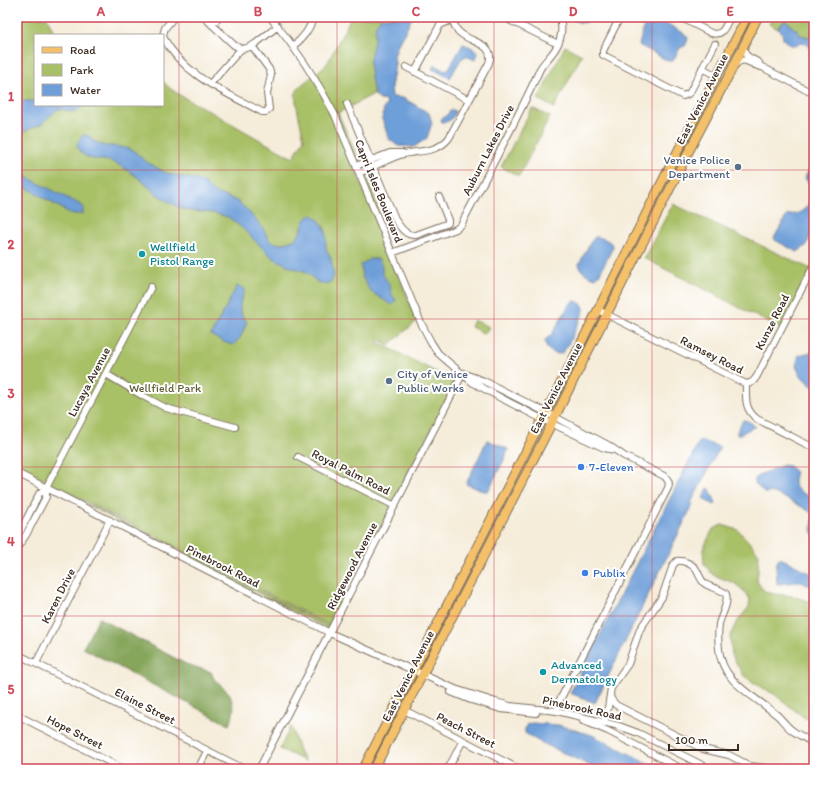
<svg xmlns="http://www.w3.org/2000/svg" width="831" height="786" font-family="Itim,sans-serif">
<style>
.green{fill:#a8c066;stroke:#727542}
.forest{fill:#86a65b;stroke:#60683c}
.water{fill:#6e9fd9;stroke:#54647c}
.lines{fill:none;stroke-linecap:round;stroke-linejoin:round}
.minor-casing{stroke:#7c6e5f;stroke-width:8}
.major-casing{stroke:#7c6e5f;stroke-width:10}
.minor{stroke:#fff;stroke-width:6}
.major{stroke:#f4c16a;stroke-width:8}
.grid{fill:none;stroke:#d1495b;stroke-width:1;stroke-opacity:0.55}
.service-dot{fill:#5c6f8a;stroke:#fff;stroke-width:1.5}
.culture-dot{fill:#0f9aa8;stroke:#fff;stroke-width:1.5}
.shop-dot{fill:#3f7fe0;stroke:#fff;stroke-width:1.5}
.labels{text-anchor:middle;stroke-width:4;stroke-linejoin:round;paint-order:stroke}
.street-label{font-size:12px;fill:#3b2a1e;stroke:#fff}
.service-label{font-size:12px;fill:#4e5e75;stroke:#fff;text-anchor:end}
.culture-label{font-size:12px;fill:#0d838f;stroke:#fff;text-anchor:start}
.park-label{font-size:12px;fill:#615e37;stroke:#fff}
.shop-label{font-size:12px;fill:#366cbe;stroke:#fff;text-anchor:start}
.neatline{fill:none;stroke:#d1495b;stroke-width:1.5}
.grid-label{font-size:13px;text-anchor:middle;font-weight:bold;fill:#d1495b}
</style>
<rect width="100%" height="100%" fill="#fff"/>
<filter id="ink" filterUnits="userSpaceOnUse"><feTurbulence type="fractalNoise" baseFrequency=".025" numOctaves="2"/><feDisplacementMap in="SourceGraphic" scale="8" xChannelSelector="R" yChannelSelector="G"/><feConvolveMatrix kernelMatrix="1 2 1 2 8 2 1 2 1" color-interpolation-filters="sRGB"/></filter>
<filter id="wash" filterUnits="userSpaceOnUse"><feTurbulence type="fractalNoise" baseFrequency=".012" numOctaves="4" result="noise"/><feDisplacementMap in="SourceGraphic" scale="16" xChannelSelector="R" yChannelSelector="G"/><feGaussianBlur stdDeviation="0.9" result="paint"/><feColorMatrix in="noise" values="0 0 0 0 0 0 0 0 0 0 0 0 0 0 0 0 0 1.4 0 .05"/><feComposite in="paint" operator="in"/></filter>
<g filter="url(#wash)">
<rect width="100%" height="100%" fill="#f5ecd9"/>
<path class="green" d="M17 17H47L55 35H35V105H163V81C171 92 192 102 204 108 234 125 263 142 293 158L304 139 298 113 295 95 299 87 327 64 351 17H412L408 26 398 44 394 56 395 64 391 87 392 97 386 101 384 100H380L372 93V95L338 113 370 184 390 243 337 115 339 129 417 321 389 345 379 340 377 342 456 382 329 625 17 466Z
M773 17H814V38L800 35 797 30 792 27 786 20 780 25 778 29 769 24Z
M565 46 582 55 554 108 538 99Z
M532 108 550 117 519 176 501 167Z
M673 204 813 270 783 330 644 258Z
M474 320 489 327 485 334 471 327Z
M66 493 330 627V630L138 532Z
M722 525 738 530 750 543 759 554 758 571 757 581 764 591 773 594 792 596 814 603V717L806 719 774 694 762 688 744 676 732 656 730 636 736 623 749 607 750 599 743 590 734 583 713 575 704 564 703 549 713 529Z
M290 727H292C295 739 298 751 305 761L280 749Z"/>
<path class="forest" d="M99 618 186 664 211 672 214 679 230 694 234 709 232 719 229 725 83 648Z"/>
<path class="water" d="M382 17H412L408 26 398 44 394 56 395 64 391 87 392 97 403 98 429 113 432 123 427 138 414 147 398 146 389 139 382 119 384 108 387 103 386 101 384 100H380L374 94C372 83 369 70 370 59 371 52 373 47 374 40 376 31 373 24 382 17Z
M571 17H588L586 22C581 24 574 21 571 17Z
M649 17H656L685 34 688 38 687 42 685 46 680 48 673 61H668L639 45 643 29Z
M786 20 792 27 797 30 800 35 814 38V58L809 55 811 50 806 44 800 42 797 46 791 45 783 39 782 33 778 29 780 25Z
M463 44 471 47 478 52V54L475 60 466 56 461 59 450 78 432 69 435 65 445 71 448 70Z
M17 101H35V105H83C75 116 69 110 58 109L41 124 23 132 17 137Z
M451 110H453L455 111C455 118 448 123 442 122L441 120 442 118 447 115Z
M83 135H88L92 140 99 144 106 146H113L126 148 134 151 145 161 166 173 179 176 197 180 203 182 214 193 228 197 237 201 248 211 263 228 269 240 272 242 281 244 294 240 300 233 305 220 308 217 311 215 314 216 318 219 323 225 326 232V249L331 259 334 276 332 281 328 283 325 284 317 282 308 273 304 271 291 267 273 258 241 227 228 217 213 213 190 211 180 208 158 195 136 176 119 165 110 161 93 159 85 156 80 152 77 146 78 142Z
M814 160V224L807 245 802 249 797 252 775 240 774 238 787 215C803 215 816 203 810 186 809 183 807 181 805 178Z
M17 172 83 206V214H71L22 185 17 184Z
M595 237C601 237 609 240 613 245V247L599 275 596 278C588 276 580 272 579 264L590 243Z
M370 259H378L382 266V273L390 286 392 295 396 300 394 303 392 305 371 292 362 277 361 265Z
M237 286 245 289C240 302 236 311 247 322L240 338 233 345C225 343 218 340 211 335Z
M573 301C579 301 585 305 584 311L569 343 563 352 560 354C555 354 549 351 546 347V343L544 341 545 340 552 334 569 305Z
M811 352 814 353V388L800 375 796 366 799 355Z
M743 420C747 420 754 424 755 427 751 427 743 434 737 435V431Z
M487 440 508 449 504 460 488 491H483L466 484Z
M700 440 720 447 691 503 693 504 596 701 595 703 570 693Z
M783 465 789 466 796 472C795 475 794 479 794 482 794 491 808 495 814 499V536C809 526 815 520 812 514 810 510 779 495 774 493 770 492 768 493 764 493L755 483V479L759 475Z
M708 488 710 489 716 503 715 505 706 501 703 498Z
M779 558 787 561 814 575V588L801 582 777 584 776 565Z
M532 723 558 725 592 735 650 764 649 769H597L536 740 525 733V729L527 724Z"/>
</g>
<g filter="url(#ink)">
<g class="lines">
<g class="minor-casing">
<path id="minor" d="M204 17 234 45 241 49 247 48 255 44 278 26
M270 17C296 48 317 80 335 115L421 323 431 342 438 353 447 361 472 382 501 398 542 419 604 448 615 450
M508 17 511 21 558 44
M620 17 603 51V55L683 96 688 94 690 92 715 44
M680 17 711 33C723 37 725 26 730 17
M212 25 219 17
M163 35 165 28 174 17
M163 37C184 76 225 92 262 112H266L269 109 267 93 271 75 269 69 252 46
M293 46C304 38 309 29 314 17
M744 46C743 58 751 57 759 63
M735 65C745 54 751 66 762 67L814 94
M406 67 469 100
M702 68 717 76
M415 72 440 25 458 17
M210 84 241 49
M347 104 396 221C401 228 406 236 416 235L446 224 448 223V220L439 197
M356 166 390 153H402
M359 173C373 167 386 160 400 155 416 150 437 154 449 138L489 63C496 42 468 43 458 31 455 28 454 23 452 19
M392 253 456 229 461 225C488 173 516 122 540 69 545 60 554 54 558 44 562 36 562 26 560 17
M598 310 746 384
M106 374 143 396 166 408 235 427
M465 374 484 381 555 417 608 445 624 456 664 476C668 479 670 483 668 488L562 696 558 703 557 711
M746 384C752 383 754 381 757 376L814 265
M746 384C746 398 744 409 757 419L814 448
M298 457 395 506
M17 473 330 633 455 689 496 702 510 706 557 711 619 726 638 733 710 769
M17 541 20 532 39 494 46 488 151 287
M17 548 26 535 46 497V488
M17 654 244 769
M36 663 110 520
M451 692 471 700 501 709 536 713
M610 695 611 699 616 705 703 749 729 755 750 766 772 769
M404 710 519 769
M17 715 123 769
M583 721 589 723 608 731 682 769
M604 723 608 708 611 688 628 664 640 629 662 597 673 565 677 561C683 560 692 564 696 569 699 574 700 579 704 583 710 588 720 588 726 594 729 604 721 615 719 624 718 632 718 640 719 649 722 683 754 695 778 716 783 721 787 727 793 731 800 736 808 739 814 744
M198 769 207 751
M259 769 463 373
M448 769 463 740
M813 769H814"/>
</g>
<g class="major-casing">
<path id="major" d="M363 769 568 369 668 170 747 17
M374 769 552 423 689 151 730 73 758 17"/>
</g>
<use href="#minor" class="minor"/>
<use href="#major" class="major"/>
</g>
</g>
<path class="grid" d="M179 17V769M337 17V769M494 17V769M652 17V769M17 170H814M17 319H814M17 467H814M17 616H814"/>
<g class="service-dot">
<circle cx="738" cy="167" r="4"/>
<circle cx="389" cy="381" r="4"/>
</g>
<g class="culture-dot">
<circle cx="142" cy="254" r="4"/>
<circle cx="543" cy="672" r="4"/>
</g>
<g class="shop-dot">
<circle cx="581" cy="467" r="4"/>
<circle cx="585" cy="573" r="4"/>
</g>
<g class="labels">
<g class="street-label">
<text transform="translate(702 99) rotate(-63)" y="4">East Venice Avenue</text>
<text transform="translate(488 150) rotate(-63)" y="4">Auburn Lakes Drive</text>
<text transform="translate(379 191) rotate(68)" y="4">Capri Isles Boulevard</text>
<text transform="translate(772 322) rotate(-63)" y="4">Kunze Road</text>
<text transform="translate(712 355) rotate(27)" y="4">Ramsey Road</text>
<text transform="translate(89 382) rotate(-62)" y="4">Lucaya Avenue</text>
<text transform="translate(556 388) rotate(-63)" y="4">East Venice Avenue</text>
<text transform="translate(351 472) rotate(27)" y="4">Royal Palm Road</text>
<text transform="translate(223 566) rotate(27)" y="4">Pinebrook Road</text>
<text transform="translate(352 566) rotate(-63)" y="4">Ridgewood Avenue</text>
<text transform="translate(58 596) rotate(-63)" y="4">Karen Drive</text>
<text transform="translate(408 676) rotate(-63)" y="4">East Venice Avenue</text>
<text transform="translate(145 706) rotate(27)" y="4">Elaine Street</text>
<text transform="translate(582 708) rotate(12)" y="4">Pinebrook Road</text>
<text transform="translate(466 730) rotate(27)" y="4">Peach Street</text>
<text transform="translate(75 732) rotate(27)" y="4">Hope Street</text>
</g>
<g class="service-label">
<text x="730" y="164">Venice Police<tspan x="730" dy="14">Department</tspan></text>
<text x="397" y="378" text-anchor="start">City of Venice<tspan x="397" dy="14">Public Works</tspan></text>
</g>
<g class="culture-label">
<text x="150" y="251">Wellfield<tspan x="150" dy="14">Pistol Range</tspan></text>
<text x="551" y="669">Advanced<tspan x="551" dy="14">Dermatology</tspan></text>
</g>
<g class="park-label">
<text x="165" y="392">Wellfield Park</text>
</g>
<g class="shop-label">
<text x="589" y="471">7-Eleven</text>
<text x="593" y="577">Publix</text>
</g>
</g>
<rect width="831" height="786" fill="none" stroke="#fff" stroke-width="44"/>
<rect x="34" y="34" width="130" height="72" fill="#ffffff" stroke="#b1aaa5"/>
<rect x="42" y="47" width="20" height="6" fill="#f4c16a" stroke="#b1aaa5"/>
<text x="70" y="54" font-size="12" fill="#3b2a1e">Road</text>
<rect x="42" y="64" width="20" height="12" fill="#a8c066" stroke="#b1aaa5"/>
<text x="70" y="74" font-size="12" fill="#3b2a1e">Park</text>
<rect x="42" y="84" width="20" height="12" fill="#6e9fd9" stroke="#b1aaa5"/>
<text x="70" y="94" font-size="12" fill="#3b2a1e">Water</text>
<path d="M669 744v6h69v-6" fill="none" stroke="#3b2a1e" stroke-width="2"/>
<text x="675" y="744" font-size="12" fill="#3b2a1e" stroke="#ffffff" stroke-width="3" paint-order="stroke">100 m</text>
<rect x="22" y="22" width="787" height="742" class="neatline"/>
<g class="grid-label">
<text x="101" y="16">A</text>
<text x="258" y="16">B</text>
<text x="416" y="16">C</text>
<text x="573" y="16">D</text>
<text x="730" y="16">E</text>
<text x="11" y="101">1</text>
<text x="11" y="249">2</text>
<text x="11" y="398">3</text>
<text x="11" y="546">4</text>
<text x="11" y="694">5</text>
</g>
</svg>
